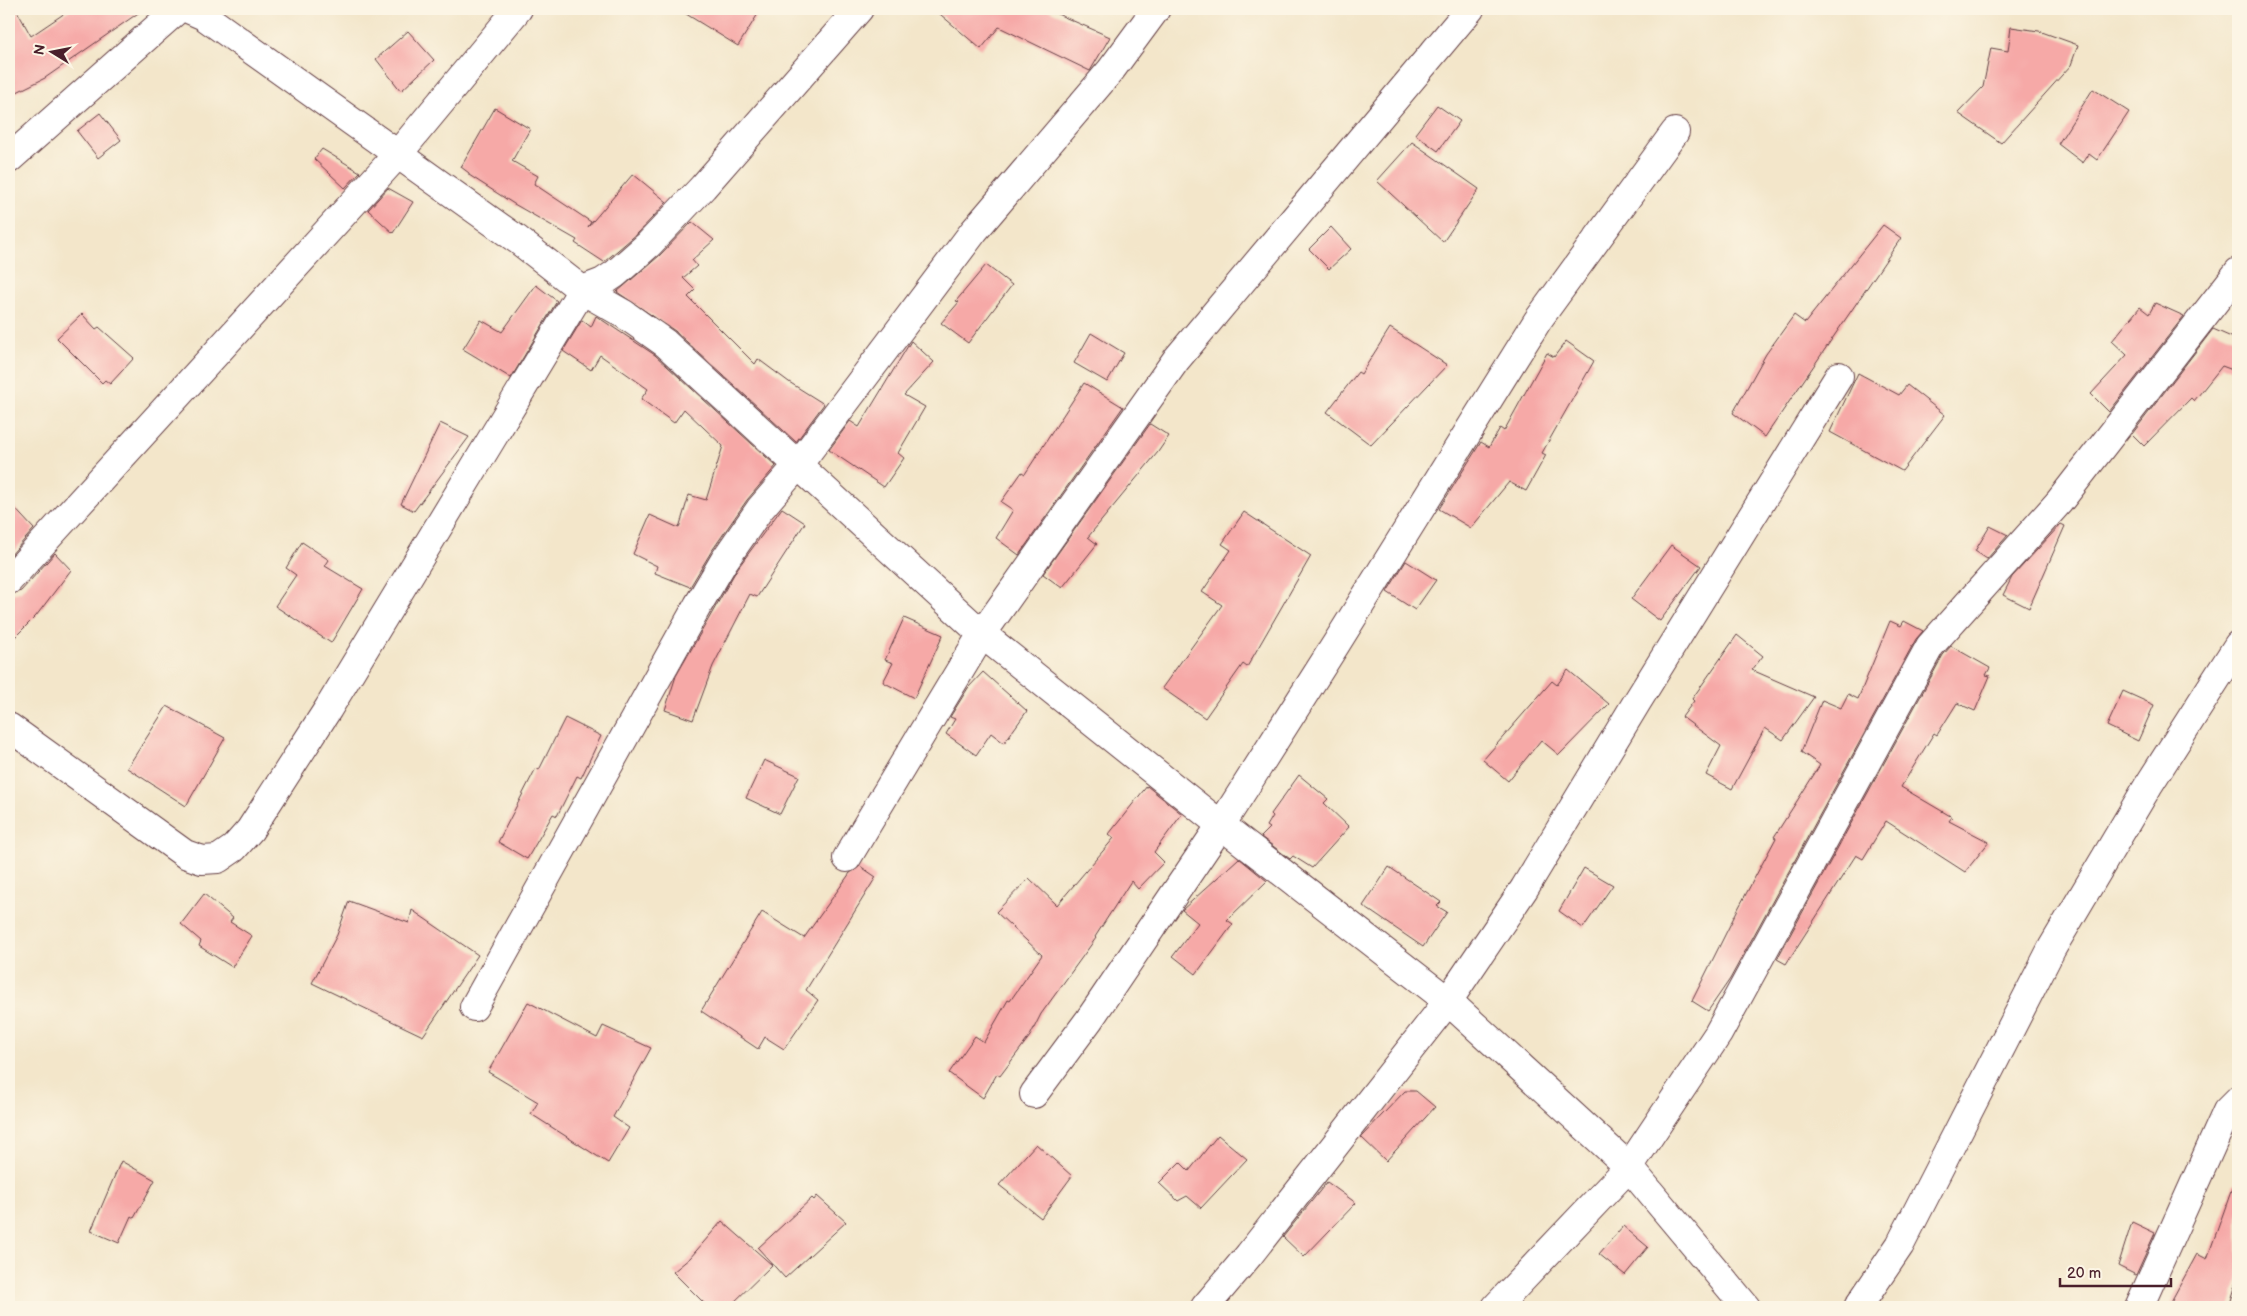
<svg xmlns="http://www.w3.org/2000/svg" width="2247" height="1316" font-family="'Balsamiq Sans',sans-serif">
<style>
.building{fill:#f6a9a7}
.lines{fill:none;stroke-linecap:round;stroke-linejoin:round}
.street-casing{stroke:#633d43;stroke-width:30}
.street{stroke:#fff;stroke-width:28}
</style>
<rect width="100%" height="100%" fill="#fcf5e5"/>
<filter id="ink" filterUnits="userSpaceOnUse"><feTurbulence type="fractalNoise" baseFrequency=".02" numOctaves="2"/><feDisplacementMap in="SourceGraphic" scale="10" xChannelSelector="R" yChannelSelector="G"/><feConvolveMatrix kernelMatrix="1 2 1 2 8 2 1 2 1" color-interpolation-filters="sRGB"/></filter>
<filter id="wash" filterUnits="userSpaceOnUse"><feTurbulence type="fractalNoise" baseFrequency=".0096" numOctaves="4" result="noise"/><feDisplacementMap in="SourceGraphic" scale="20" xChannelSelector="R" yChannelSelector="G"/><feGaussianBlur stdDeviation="1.12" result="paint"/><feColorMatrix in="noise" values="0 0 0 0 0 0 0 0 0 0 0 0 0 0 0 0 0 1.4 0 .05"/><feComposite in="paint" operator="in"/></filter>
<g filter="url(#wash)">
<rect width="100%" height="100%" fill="#f3e6ca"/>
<g id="blocks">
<path class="building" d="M9 9H16L31 36 71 9H144L45 78 9 96Z
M678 9H761L738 46Z
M934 9H1046L1110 37 1090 71 999 27 981 49Z
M2011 27 2039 31 2078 45 2071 65 2001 143 1958 113 1983 87 1991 48 2008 51Z
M408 31 434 60 401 91 376 59Z
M2093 89 2129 112 2097 160 2089 154 2083 163 2058 144Z
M1437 105 1460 121 1438 151 1415 134Z
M495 108 530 129 512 161 538 176 534 184 591 222 588 227 633 174 667 202 638 233 604 262 575 243 577 240 514 204 469 175V173L461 167Z
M100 113 121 140 98 158 77 131Z
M1412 142 1479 189 1443 242 1377 181Z
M322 149 360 172 345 188 314 159Z
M388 188 413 202 393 233 368 210Z
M692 222 714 240 692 260 697 266 683 278 695 290 688 297 755 364 758 359 789 382 824 404 796 442 675 331 617 292 659 256Z
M1883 225 1901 238 1765 437 1733 413 1766 354 1794 315 1805 323Z
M1331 227 1351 249 1329 269 1309 249Z
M986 265 1012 285 968 343 941 323 959 302 956 301Z
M536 285 557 301 511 378 463 349 481 320 502 332Z
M2155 303 2184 316 2109 412 2091 394 2127 355 2112 341 2140 307 2149 314Z
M82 314 96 329 99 327 134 358 110 384 105 380 102 383 57 338Z
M596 316 655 355 776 466 747 500 711 552 690 587 655 573 657 566 633 554 650 515 679 528 689 495 706 500 723 446 684 409 674 423 641 399 648 389 600 355 591 370 563 351 582 320 591 327Z
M1390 328 1447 365 1371 445 1327 412 1358 372 1361 374Z
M2213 329 2238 340V372L2222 366 2194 401 2191 398 2144 446 2132 434Z
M1091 333 1124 353 1107 382 1074 363Z
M911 341 934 362 904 395 925 407 898 453 904 458 884 487 829 450 850 421 859 427Z
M1566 341 1594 361 1542 453 1546 455 1526 491 1509 482 1471 528 1439 509 1481 442 1489 447 1500 428 1504 431 1547 353 1554 357Z
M1858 373 1899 395 1907 385 1945 415 1902 471 1830 432Z
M1084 383 1123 407 1019 555 996 538 1013 510 1001 502 1022 472 1025 474Z
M440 423 469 437 414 511 401 504Z
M1150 424 1169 436 1158 452 1088 537 1097 544 1062 588 1043 574Z
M9 502 34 529 9 557Z
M782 508 805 523 757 597 750 594 713 666 693 720 665 710 676 676 712 613 737 569Z
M1244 512 1311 556 1247 667 1243 664 1205 718 1162 688 1222 605 1202 592 1231 550 1222 544Z
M2061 524 2065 526 2029 608 2003 595 2012 577Z
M1990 526 2008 535 1987 559 1975 551Z
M302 542 329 560 325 566 363 589 331 643 275 606 296 575 286 568Z
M1671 545 1701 566 1660 621 1631 599Z
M55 553 71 570 36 616 9 643V595L21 591Z
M1406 561 1436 580 1415 610 1387 592Z
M904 618 943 635 914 698 883 682 893 663 885 660Z
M1890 621 1901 626 1904 621 1923 631 1916 639 1730 979 1708 1011 1692 1001 1739 907 1776 838 1774 837 1820 765 1801 752 1822 700 1841 708 1848 694 1858 699Z
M1737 635 1763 656 1752 670 1814 697 1783 740 1765 728 1732 789 1706 775 1721 746 1682 717 1694 701 1692 699Z
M1951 646 1990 668 1986 675 1990 676 1975 711 1957 703 1937 735 1934 733 1901 787 1952 817 1949 821 1989 842 1965 872 1886 821 1863 859 1856 855 1786 964 1777 959 1943 655Z
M1568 670 1609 704 1559 755 1541 740 1508 781 1483 760 1552 681 1557 685Z
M983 672 1027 711 1004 743 991 733 976 755 946 734 955 719 950 717 968 688Z
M2123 691 2154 705 2138 741 2107 726Z
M167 706 225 738 186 806 127 768Z
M565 718 601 736 581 778 577 776 557 816 553 814 527 859 498 842 536 768 539 770Z
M764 760 799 776 780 814 746 798Z
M1299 775 1328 799 1324 803 1349 827 1312 868 1293 856 1290 859 1261 837 1270 828 1267 826 1273 816 1271 814Z
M1147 786 1182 814 1154 852 1164 862 1138 889 1131 881 1095 937 1096 938 1041 1014 1030 1036 1000 1076 997 1074 983 1098 949 1073 975 1036 984 1042 1008 1000 1010 1001 1042 955 996 912 1029 878 1057 905 1114 838 1109 834Z
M1239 858 1267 881 1227 920 1233 924 1196 974 1173 956 1198 923 1182 910Z
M860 866 876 877 806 990 818 1000 784 1049 765 1037 758 1049 701 1011 762 912 804 938 850 873Z
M1389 867 1441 902 1437 906 1447 912 1423 947 1363 906Z
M1584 868 1613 885 1583 928 1559 911Z
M204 894 233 918 230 922 252 936 232 967 199 946 201 941 181 924Z
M349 901 409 923 412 910 478 955 423 1036 312 983 337 935Z
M528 1002 597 1038 603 1026 651 1048 613 1117 629 1128 608 1163 531 1114 538 1102 488 1072Z
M1405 1091H1416L1435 1107 1386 1161 1361 1137Z
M1218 1135 1247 1159 1201 1208 1187 1196 1178 1201 1159 1183 1180 1162 1189 1171Z
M1036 1144 1072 1176 1041 1218 999 1185Z
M121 1161 155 1180 134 1218 131 1216 119 1243 91 1231Z
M1327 1182 1356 1203 1304 1257 1283 1237Z
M2234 1183 2238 1184V1278L2229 1307H2168L2197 1254 2207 1259Z
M817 1196 846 1222 785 1278 758 1248 812 1198 814 1200Z
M722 1221 772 1265 729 1307H708L673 1272 690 1258Z
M2132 1222 2155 1233 2136 1275 2118 1266Z
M1623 1226 1648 1247 1625 1275 1599 1254Z"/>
</g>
</g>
<g filter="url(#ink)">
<use href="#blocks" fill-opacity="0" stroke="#633d43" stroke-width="1"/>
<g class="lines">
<g class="street-casing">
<path id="street" d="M188 9 204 16 518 240 582 290 624 314 665 343 982 634 1221 825 1448 1001 1629 1167 1746 1307
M9 159 178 9
M9 580 398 154 518 9
M9 727 185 854 202 860 218 859 234 848 250 830 328 709 582 290 603 282 615 274 649 244 703 187 859 9
M847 858 982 634 1176 360 1470 9
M474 1007 698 605 724 561 760 509 798 465 974 231 1111 70 1156 9
M1034 1094 1089 1020 1221 825 1336 644 1538 320 1675 132
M1205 1307 1249 1255 1448 1001 1524 889 1637 702 1839 376
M1496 1307 1629 1167 1718 1034 1930 646 2059 502 2238 272
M1858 1307 1900 1245 2052 948 2148 786 2238 645
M2139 1307 2227 1111 2238 1100"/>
</g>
<use href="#street" class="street"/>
</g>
</g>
<rect width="2247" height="1316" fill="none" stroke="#fcf5e5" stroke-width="30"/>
<g transform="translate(52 52) rotate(280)" stroke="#fcf5e5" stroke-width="4" paint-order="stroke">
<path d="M0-4L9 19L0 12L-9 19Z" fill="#4a1f2b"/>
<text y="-8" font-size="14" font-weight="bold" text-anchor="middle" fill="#4a1f2b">N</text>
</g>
<path d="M2060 1278v8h111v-8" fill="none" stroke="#4a1f2b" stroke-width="2.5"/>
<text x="2067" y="1278" font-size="15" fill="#4a1f2b" stroke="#fcf5e5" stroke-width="4" paint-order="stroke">20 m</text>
</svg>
